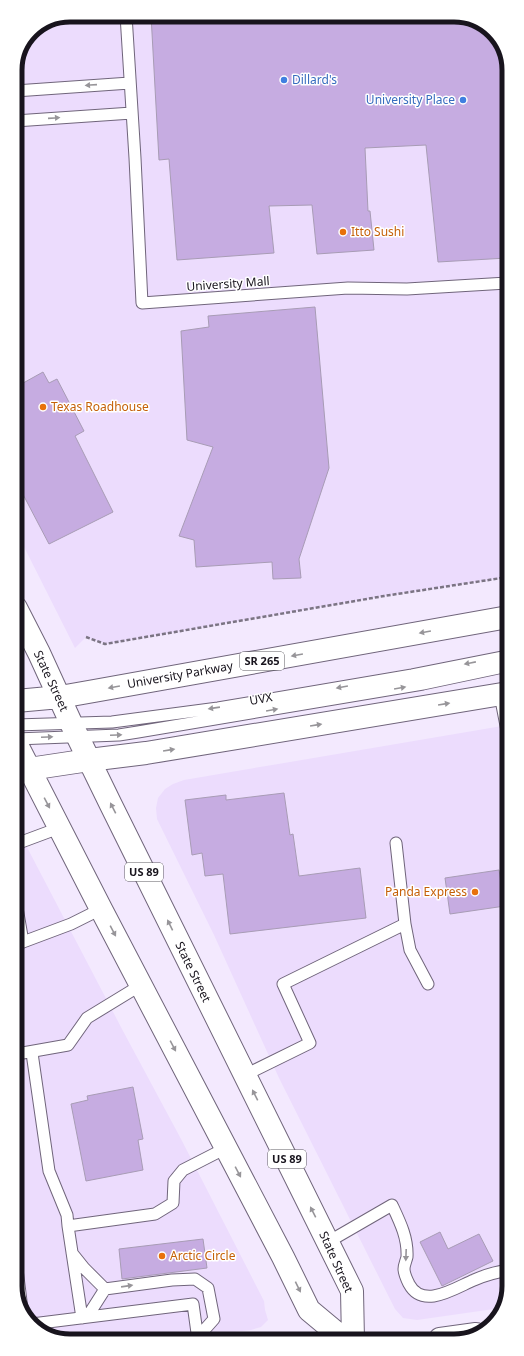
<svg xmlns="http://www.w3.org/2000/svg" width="524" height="1356" font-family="'Noto Sans',sans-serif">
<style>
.built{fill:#ecdcfd}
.building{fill:#c6ace1;stroke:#a89cb5}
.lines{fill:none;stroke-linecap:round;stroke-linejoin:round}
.lane-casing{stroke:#70657b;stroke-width:13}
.secondary-casing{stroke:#70657b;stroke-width:24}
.primary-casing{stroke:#70657b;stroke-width:24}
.path{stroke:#7b7483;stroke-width:2.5;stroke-dasharray:4 2;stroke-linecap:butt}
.lane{stroke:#fff;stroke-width:11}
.secondary{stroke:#fff;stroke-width:22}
.primary{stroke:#fff;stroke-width:22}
.oneway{fill:#979599}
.shop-dot{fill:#3f7fe0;stroke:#fff;stroke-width:1.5}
.food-dot{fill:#e8710a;stroke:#fff;stroke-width:1.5}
.labels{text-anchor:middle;stroke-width:3;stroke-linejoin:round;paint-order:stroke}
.shield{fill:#fff;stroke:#5d5a61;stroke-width:1}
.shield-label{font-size:11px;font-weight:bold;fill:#18141d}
.shop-label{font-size:12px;fill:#366cbe;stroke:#fff;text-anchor:start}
.food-label{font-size:12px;fill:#c56008;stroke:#fff;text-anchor:start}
.street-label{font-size:12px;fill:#18141d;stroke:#fff}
.rim{fill:none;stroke:#18141d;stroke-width:5}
</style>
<rect width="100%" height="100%" fill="#f3e9fe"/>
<path class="built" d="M70 15H458L488 27 507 56 508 577 384 596 106 644 86 637 75 648 16 531 15 67 31 31Z
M508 725 509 1286 501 1308 417 1320 403 1318 395 1309 279 1078 214 935 157 819 156 808 158 798 165 789 173 784 184 780Z
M16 828 18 830 123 1031 181 1139 264 1301 265 1310 268 1320 261 1327 251 1330 166 1340 66 1341 34 1327 17 1300Z"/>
<path class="building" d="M151 15H458L488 27 507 56V258L438 262 426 145 365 148 368 211H370L374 250 317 254 312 205 269 206 274 253 177 260 169 159 159 160Z
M315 307 329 468 299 559 301 578 273 579 272 562 196 567 194 540 179 536 213 447 187 440 181 331 209 327 208 316Z
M43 372 49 383 57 379 84 431 75 436 113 512 49 544 16 481V387Z
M284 793 290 835 293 834 299 876 360 868 366 918 230 934 223 874 205 876 202 853 192 855 185 800 226 795V800Z
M499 870 505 906 450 914 445 878Z
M133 1087 143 1139 138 1140 143 1170 86 1181 71 1104 88 1100 87 1096Z
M440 1232 448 1249 479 1234 493 1261 442 1286 420 1242Z
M203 1239 207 1268 122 1279 119 1249Z"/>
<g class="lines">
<g class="lane-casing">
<path id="lane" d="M126 15 135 158 142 303 348 288 407 289 507 283
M15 91 130 83
M15 121 132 113
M500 695 508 736
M16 725 112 722 218 708 412 675 508 656
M16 739 119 735 138 732 423 684 508 666
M396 843 405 924 410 950 428 984
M16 844 59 828
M16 902 23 942 71 924 101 909
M32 1053 49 1171 67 1215 68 1226 155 1214 173 1203 174 1181 183 1170 226 1148
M17 1054 68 1045 87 1018 141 985
M245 1075 310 1043 283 984 405 924
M68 1226 82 1318
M328 1242 392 1205C400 1222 408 1238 407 1257 406 1261 404 1265 404 1269 404 1274 407 1280 409 1284 423 1310 455 1288 474 1280 485 1275 496 1272 509 1270
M72 1253 84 1268 105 1289 172 1280 195 1279 208 1288 214 1319 198 1337
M17 1269 22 1309
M82 1318 91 1311 105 1289
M32 1324 193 1304 198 1340"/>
</g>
<g class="secondary-casing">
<path id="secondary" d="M440 1339 476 1334"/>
</g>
<g class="primary-casing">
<path id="primary" d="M16 608 39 653 71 723 111 805 352 1291 353 1340
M16 701 60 697 94 691 508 617
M16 743 101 909 283 1257 309 1310 345 1340
M16 771 89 760 146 753 508 693"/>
</g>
<path class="path" d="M86 637 105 644 384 596 508 577"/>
<use href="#lane" class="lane"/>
<use href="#secondary" class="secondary"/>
<use href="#primary" class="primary"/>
</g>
<defs><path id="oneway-solid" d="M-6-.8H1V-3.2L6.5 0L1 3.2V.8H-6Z"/></defs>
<g class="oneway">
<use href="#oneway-solid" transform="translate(91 85) rotate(176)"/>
<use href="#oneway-solid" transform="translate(54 118) rotate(-4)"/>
<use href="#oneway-solid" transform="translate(425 632) rotate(170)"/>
<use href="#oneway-solid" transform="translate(297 655) rotate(170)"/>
<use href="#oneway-solid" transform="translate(470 663) rotate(169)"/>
<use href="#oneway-solid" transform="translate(114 687) rotate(170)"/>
<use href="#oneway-solid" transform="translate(342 687) rotate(170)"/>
<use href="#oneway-solid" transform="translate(400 688) rotate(-10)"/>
<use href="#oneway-solid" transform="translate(444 704) rotate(-9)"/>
<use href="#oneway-solid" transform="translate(214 708) rotate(172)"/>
<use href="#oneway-solid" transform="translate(272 710) rotate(-10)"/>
<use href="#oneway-solid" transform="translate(316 725) rotate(-9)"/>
<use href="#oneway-solid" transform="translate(116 735) rotate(-3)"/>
<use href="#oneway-solid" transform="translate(47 737) rotate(-3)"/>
<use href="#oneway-solid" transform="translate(169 750) rotate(-9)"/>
<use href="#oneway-solid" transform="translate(47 803) rotate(62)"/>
<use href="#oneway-solid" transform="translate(113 808) rotate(-117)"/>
<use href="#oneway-solid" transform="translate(170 925) rotate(-116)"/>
<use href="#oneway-solid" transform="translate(113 931) rotate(62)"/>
<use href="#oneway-solid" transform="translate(173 1046) rotate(62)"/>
<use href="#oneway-solid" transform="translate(255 1095) rotate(-117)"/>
<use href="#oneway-solid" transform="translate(238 1172) rotate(62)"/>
<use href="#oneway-solid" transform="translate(313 1212) rotate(-117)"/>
<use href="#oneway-solid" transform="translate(406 1255) rotate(92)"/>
<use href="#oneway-solid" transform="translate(127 1286) rotate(-8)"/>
<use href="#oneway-solid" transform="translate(298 1287) rotate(64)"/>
</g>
<g class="shop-dot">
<circle cx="284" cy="80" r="4"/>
<circle cx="463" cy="100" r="4"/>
</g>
<g class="food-dot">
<circle cx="343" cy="232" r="4"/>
<circle cx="43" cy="407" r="4"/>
<circle cx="475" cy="892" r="4"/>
<circle cx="162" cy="1256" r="4"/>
</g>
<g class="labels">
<g class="shield">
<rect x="240" y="652" width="44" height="18" rx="3"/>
<rect x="125" y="863" width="38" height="18" rx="3"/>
<rect x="268" y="1150" width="38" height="18" rx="3"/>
</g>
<g class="shield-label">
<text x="262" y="665">SR 265</text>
<text x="144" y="876">US 89</text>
<text x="287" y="1163">US 89</text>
</g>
<g class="shop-label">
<text x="292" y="84">Dillard's</text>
<text x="455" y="104" text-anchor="end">University Place</text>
</g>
<g class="food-label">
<text x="351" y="236">Itto Sushi</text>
<text x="51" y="411">Texas Roadhouse</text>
<text x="467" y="896" text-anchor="end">Panda Express</text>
<text x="170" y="1260">Arctic Circle</text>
</g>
<g class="street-label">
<text transform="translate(228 284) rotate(-4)" y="4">University Mall</text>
<text transform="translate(180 675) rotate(-10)" y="4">University Parkway</text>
<text transform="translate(51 681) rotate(65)" y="4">State Street</text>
<text transform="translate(261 699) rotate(-10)" y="4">UVX</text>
<text transform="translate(193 972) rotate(64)" y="4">State Street</text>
<text transform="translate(336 1262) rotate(66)" y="4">State Street</text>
</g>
</g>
<path d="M0 0H524V1356H0ZM70 22H454A48 48 0 0 1 502 70V1286A48 48 0 0 1 454 1334H70A48 48 0 0 1 22 1286V70A48 48 0 0 1 70 22Z" fill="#fff" fill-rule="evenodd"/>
<path class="rim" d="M70 22H454A48 48 0 0 1 502 70V1286A48 48 0 0 1 454 1334H70A48 48 0 0 1 22 1286V70A48 48 0 0 1 70 22Z"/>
</svg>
